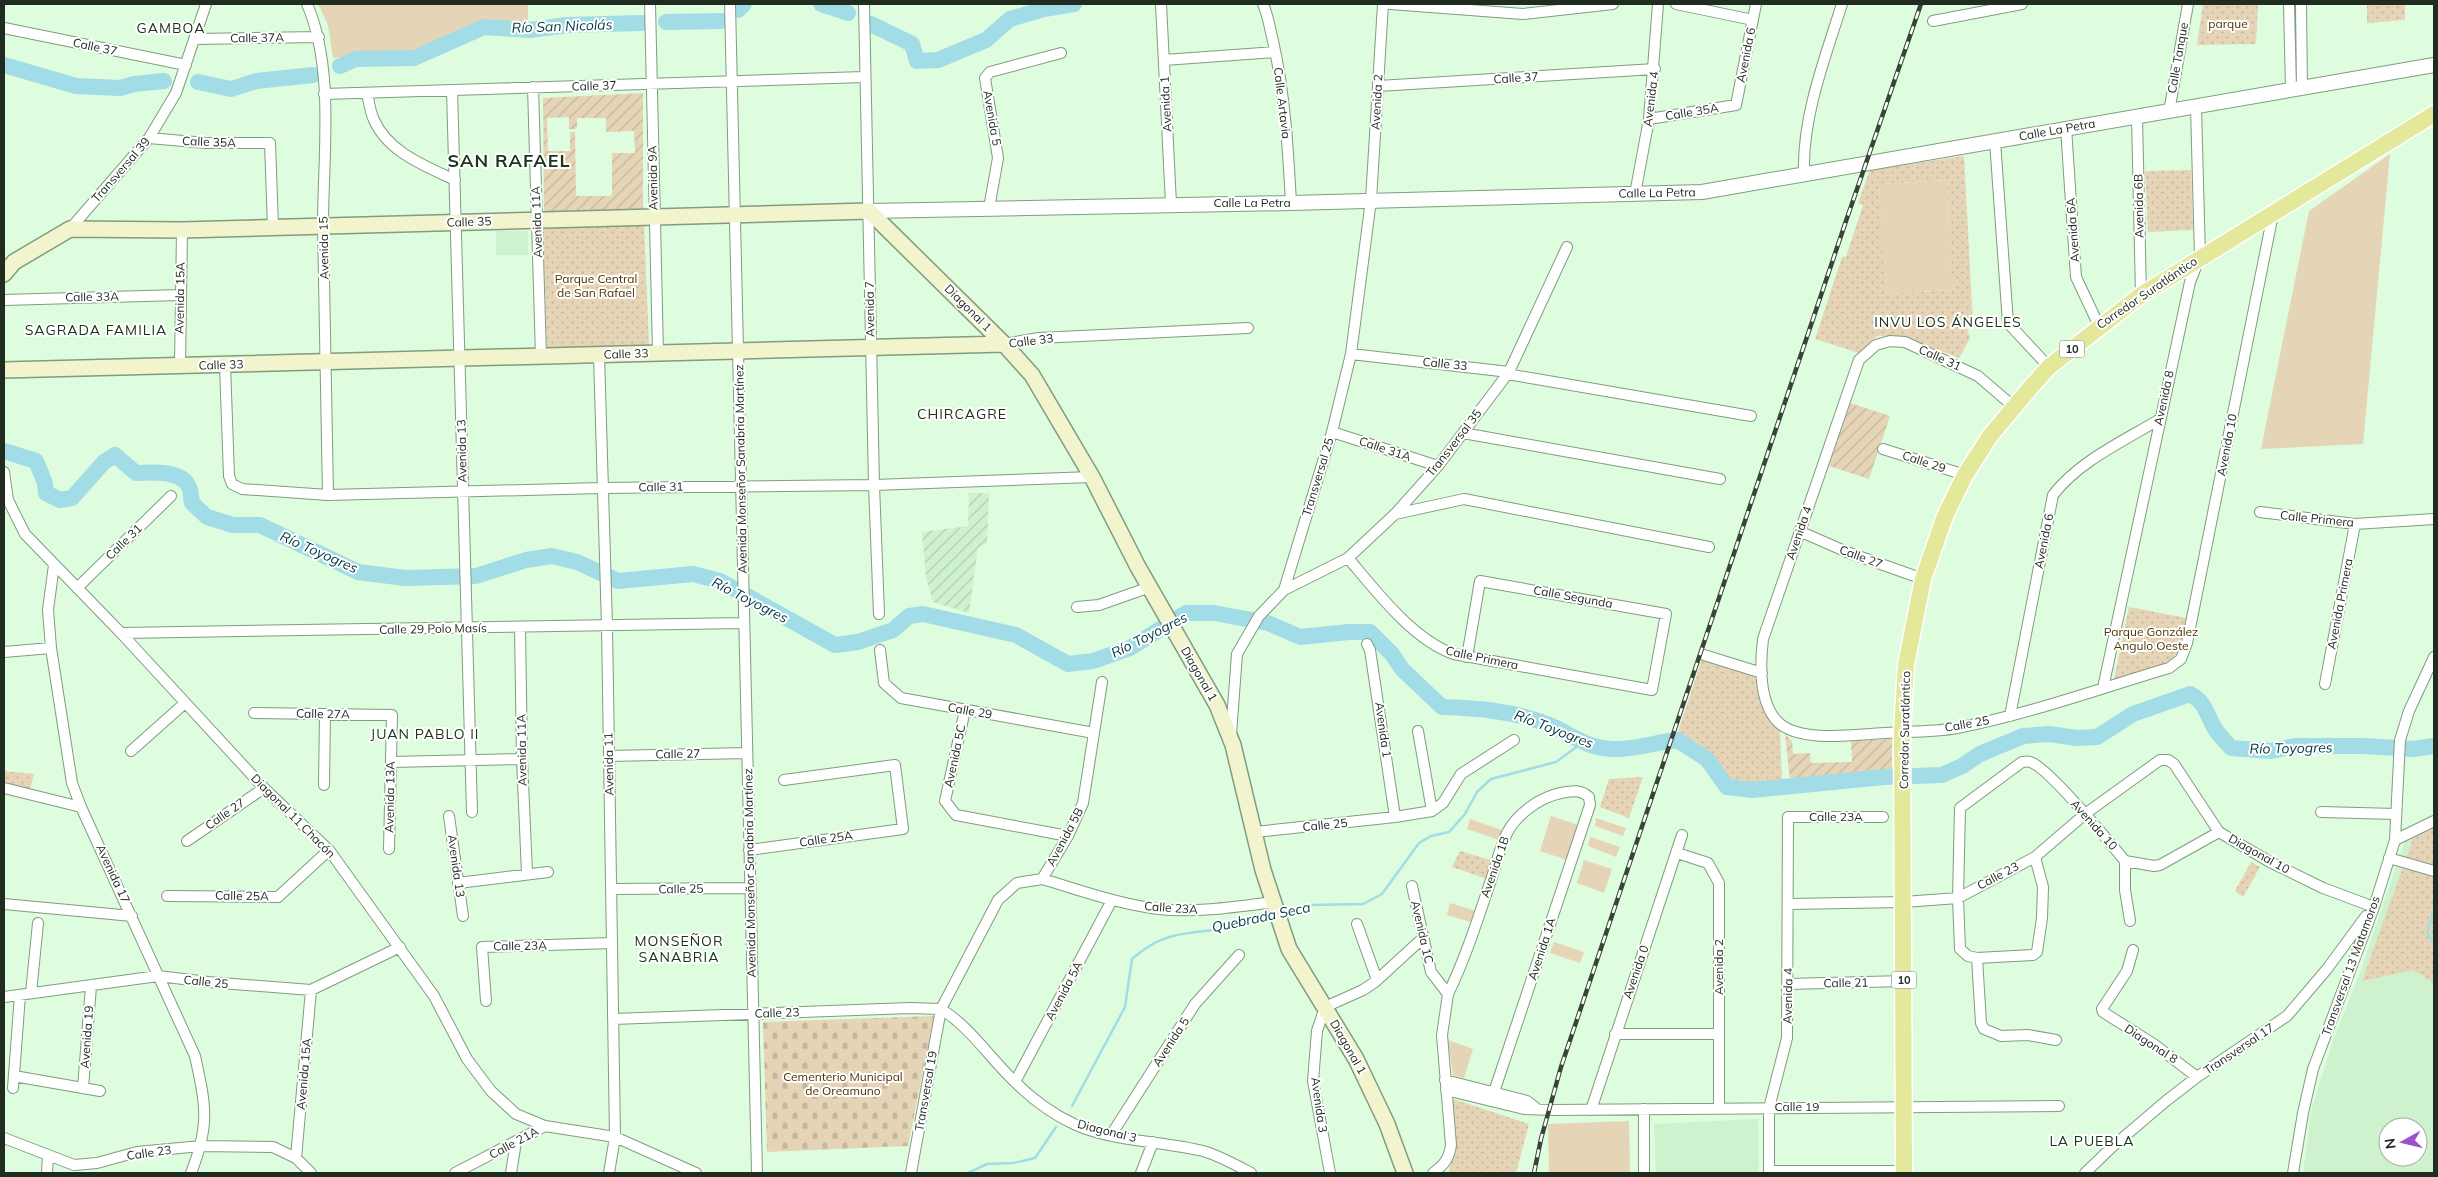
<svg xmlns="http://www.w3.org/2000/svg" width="2438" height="1177" font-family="Mulish,sans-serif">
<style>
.built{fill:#cef1ce;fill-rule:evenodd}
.industrial{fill:url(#industrial-furrows)}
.grass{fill:#e6d4b7}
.cemetery{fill:url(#cemetery-stones)}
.park{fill:url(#park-dots);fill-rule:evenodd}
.garden{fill:url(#garden-furrows);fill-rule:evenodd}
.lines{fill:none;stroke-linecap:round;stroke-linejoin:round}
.stream{stroke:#a2dce7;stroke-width:2.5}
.river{stroke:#a2dce7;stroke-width:16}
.minor-casing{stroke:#819c81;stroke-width:12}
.tertiary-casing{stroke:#819c81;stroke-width:16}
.secondary-casing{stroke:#819c81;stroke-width:18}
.primary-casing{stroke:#fff;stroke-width:19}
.minor{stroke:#fff;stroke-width:10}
.tertiary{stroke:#fff;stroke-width:14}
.secondary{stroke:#f1f4cd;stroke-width:15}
.primary{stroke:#e3e89b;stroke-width:16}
.rail-casing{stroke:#374437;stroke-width:4.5}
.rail{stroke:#fff;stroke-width:2.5;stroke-dasharray:8;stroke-linecap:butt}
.labels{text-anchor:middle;stroke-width:4;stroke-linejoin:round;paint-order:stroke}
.shield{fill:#fff;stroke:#646b64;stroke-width:1}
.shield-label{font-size:11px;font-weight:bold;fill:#212c21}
.park-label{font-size:12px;fill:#4d3400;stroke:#fff}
.street-label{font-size:12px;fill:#212c21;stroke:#fff}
.water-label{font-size:14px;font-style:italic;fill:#003840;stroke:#fff}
.neighbourhood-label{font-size:14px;letter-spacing:1px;fill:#1b321c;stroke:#fff}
.district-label{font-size:18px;font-weight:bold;letter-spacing:1px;fill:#1b321c;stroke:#fff}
</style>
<defs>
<pattern id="industrial-furrows" width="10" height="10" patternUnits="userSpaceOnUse" patternTransform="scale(1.25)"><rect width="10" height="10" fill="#cef1ce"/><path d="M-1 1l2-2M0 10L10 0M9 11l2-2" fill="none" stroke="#b1cfb1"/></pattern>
<pattern id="cemetery-stones" width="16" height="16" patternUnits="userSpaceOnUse" patternTransform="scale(1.25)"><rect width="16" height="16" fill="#e6d4b7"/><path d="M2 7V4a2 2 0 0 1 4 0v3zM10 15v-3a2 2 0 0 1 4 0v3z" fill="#c5b69d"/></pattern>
<pattern id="park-dots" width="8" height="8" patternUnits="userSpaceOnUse" patternTransform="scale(1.25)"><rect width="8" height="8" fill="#e6d4b7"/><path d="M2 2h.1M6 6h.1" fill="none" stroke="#c5b69d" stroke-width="1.8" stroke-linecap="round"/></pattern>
<pattern id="garden-furrows" width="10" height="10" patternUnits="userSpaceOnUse" patternTransform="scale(1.25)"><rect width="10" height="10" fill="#e6d4b7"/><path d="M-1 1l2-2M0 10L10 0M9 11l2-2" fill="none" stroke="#c5b69d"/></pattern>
</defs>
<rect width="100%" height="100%" fill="#defcde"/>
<path class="built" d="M496 231H528V255H496Z
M2434 822V1173H2303L2312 1107 2333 1041 2362 967 2407 834ZM2388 1127H2418V1157H2388Z
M1758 1119 1759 1173H1656L1654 1124Z"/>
<path class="industrial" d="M969 493H989L987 543 978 548 969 613 933 602 926 577 922 532 968 526Z"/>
<path class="grass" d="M318 4H528V22H476L448 41 414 52 370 53 333 58 328 25Z
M2390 154 2363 444 2261 449 2309 211Z
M1947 180 1953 290 1884 294 1879 184Z
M1551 816 1578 825 1567 860 1540 851Z
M1596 818 1626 828 1623 836 1595 826Z
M1470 819 1502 830 1499 840 1467 829Z
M1590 837 1620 847 1616 857 1588 846Z
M1584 860 1612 869 1604 893 1577 883Z
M1450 903 1476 911 1471 922 1447 915Z
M1554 942 1584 952 1580 963 1550 953Z
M1448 1040 1473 1049 1464 1078 1453 1075Z
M1629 1121 1630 1173H1549L1548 1124Z"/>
<path class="cemetery" d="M934 1016 908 1146 767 1152 763 1022Z"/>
<path class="park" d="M2203 4 2258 5 2256 44 2197 45Z
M2367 4H2405V20L2367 23Z
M1964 156 1973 324 1966 325 1970 338 1959 358 1905 337 1877 336 1859 353 1815 339 1842 257H1846L1863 205 1858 203 1870 170ZM1947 180 1953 290 1885 294 1879 184Z
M2191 170 2193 230 2148 232 2145 171Z
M644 222 649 346 547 350 543 225Z
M2129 607 2186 618C2184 628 2183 643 2178 652 2170 667 2131 674 2114 679Z
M1702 659 1758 678 1766 716 1780 730 1782 781 1752 784 1730 782 1711 755 1677 735Z
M4 771 34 774 30 789 4 783Z
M1643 777 1629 818 1600 807 1609 779Z
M2434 827V983L2413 970 2362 981 2414 836Z
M1460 851 1494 861 1487 879 1452 867Z
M2251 862 2260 867 2243 897 2235 891Z
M1447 1097 1529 1124 1516 1173H1448L1456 1149Z"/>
<path class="garden" d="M643 93V211L544 213 543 98ZM569 117V129H577V118H606V132L634 131 635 153H612V196H576L575 132H570V151H548L547 118Z
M1850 403 1890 416 1869 479 1829 466Z
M1785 734 1792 741 1793 754 1810 753 1811 763 1852 762 1851 741 1892 739V773L1826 776 1790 781Z"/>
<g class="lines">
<path class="stream" d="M2434 908 2427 933 2434 944
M1283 911 1312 905 1363 904 1382 894 1419 843 1431 836 1449 832 1465 814 1477 792 1491 779 1556 762 1582 743
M1072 1106 1125 1007 1132 959C1167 928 1188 936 1229 927 1244 923 1258 916 1273 913
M968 1173 987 1164 1014 1163 1035 1158 1056 1127"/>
<path class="river" d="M821 4 848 13
M738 10 744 4
M666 22 721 21
M871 24 912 44 917 61 938 60 986 40 1010 19 1044 9 1074 4
M4 65 76 86 120 88 134 84 164 81
M340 66 356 59 414 58 484 27 530 30 567 25 642 23
M198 82 231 89 256 81 313 75
M4 451 36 461 45 483 46 493 60 500 72 498 104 462 115 455 136 473C151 472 182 470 189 487 191 491 191 499 192 503L207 517 233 525H260L358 572 405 578 476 576 526 560 552 556 577 562 618 581 693 574 720 581 835 645 858 642 893 630 909 616 923 614 1016 635 1068 664 1093 661 1130 648 1186 613H1214L1268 623 1300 637 1349 632H1370L1392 654 1402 669 1442 707C1478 708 1512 711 1547 724 1571 733 1584 748 1613 749 1635 750 1656 742 1677 740L1707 759 1727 787 1753 790 1884 777 1942 775 1962 766 1980 754 2023 736 2049 734 2077 738 2097 737 2133 714 2190 694C2206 702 2207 716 2215 729 2220 736 2226 742 2231 748L2271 751 2295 746H2364L2413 749 2434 746"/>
<g class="minor-casing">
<path id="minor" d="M307 4C335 69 323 155 323 225 324 315 327 405 328 495
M650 4 658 353
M730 4 757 1173
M864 4 874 485 879 614
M1161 4 1171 204
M1263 4C1268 15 1270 29 1273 41 1285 94 1288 149 1291 203
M1390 4 1523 14 1613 4
M1676 4 1753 20
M2289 4 2291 90
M2301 4 2302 88
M1933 21 2022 4
M4 28 186 65
M195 39 319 37
M1164 60 1275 52
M1378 86 1655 69
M533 87 541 356
M452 90 472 812
M367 93C369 101 370 112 374 120 388 152 425 166 455 180
M324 94 864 77
M2169 112 2188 4
M2137 117 2141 295
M1649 119 1736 105 1756 4
M2066 128 2076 277 2099 326
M149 138 206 143H270L273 227
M1995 141 2008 323 2049 367
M1804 174C1802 117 1825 58 1842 4
M1635 194 1649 119 1658 4
M989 208 998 158 985 78 990 72 1061 53
M70 229 149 138 176 93 206 4
M4 300 180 295
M1004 344 1039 338 1248 328
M1351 354 1509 372
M599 355 607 626 615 1137 609 1173
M225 365 229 476 232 484 242 489 328 495 601 488 874 485 1092 477
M180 366 182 230
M1507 374 1751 416
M2014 407 1978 376 1905 342 1890 341 1876 345 1859 360 1763 639C1760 665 1759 703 1778 722 1797 741 1845 736 1870 734 1897 731 1930 733 1957 728 2029 714 2098 689 2169 668L2181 659 2187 643 2273 214
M1332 432 1438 466
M1463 433 1720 479
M1883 449 1965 475
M4 472 8 500 25 534 121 633 264 788 329 850 434 996 467 1059 491 1091 516 1114 545 1126 615 1137 696 1173
M2260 512 2355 524 2434 519
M1395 514 1464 499 1709 547
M1799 531 1847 552 1923 579
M1348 558C1376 591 1413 640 1454 654L1652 690 1666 614 1480 581 1467 657
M54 565 48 610 51 648 72 783 81 807 195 1056C206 1106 210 1125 191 1173
M77 588 171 496
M1284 590 1348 558 1395 514 1438 466 1509 372 1567 247
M1077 607 1099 605 1150 587
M520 627 522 759 527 873
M121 633 744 623
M1367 644 1370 650 1395 817
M880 650 884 683 901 698 1094 733
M4 652 51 648
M1704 655 1762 673
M2325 684 2355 524
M2103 688 2190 282 2200 257 2196 107
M965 710 945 801 956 815 1068 836
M254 713 392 715 389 849
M2010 716 2053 495C2079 461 2124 441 2160 419
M1418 731 1432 811
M1231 734 1237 654 1259 616 1284 590 1332 432 1351 354 1371 200 1383 4
M131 751 185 703
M609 756 747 753
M391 762 522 759
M324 785 325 714
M4 788 81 807
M2321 812 2396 814
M449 816 463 916
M1255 832 1395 817 1432 811 1443 803 1461 774 1514 740
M2395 840 2434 821
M187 841 264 788
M749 850 903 829 895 765 784 780
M1677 853 1708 863 1719 883V1108
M2389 858 2434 871
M2125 861 2154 866 2160 865 2219 832
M1042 879C1080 890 1118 904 1158 909 1196 913 1235 907 1273 902
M458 883 548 872
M1412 886 1431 972 1448 994 1442 1035 1451 1145C1449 1159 1444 1165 1433 1173
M611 889 750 888
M167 896 278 897 329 850
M4 904 132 916
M1789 904 1904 902 1958 898 2035 857 2085 814 2160 760H2168L2174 764 2219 832 2270 862 2323 888 2374 907
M1357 924 1377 980
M2133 950 2127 971 2102 1009 2103 1012 2155 1045 2197 1077
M1977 958 2033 955 2037 952 2042 918 2043 887 2035 857
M1788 984 1904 981
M31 993 38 923
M1448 994C1466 957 1478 918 1491 880 1496 865 1500 847 1507 833 1517 814 1540 797 1561 793 1572 791 1580 789 1589 797L1590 805 1491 1101
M4 997 158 976 208 982 311 990 400 947
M486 1001 482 947 612 943
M941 1009C970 1027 989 1057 1014 1081 1031 1098 1054 1115 1076 1125 1115 1142 1162 1141 1203 1151 1220 1156 1236 1165 1251 1173
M613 1019 910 1008 941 1009
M1615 1034H1719
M2056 1040 2028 1035 2001 1036 1984 1029 1981 1023 1977 958 1968 956 1960 949 1958 898 1960 808 2022 762C2025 762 2027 761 2030 762 2047 766 2111 844 2125 861V890L2130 921
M14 1076 100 1091
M1445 1080 1527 1101 1536 1108
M1015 1082 1112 900
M13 1088 20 995
M83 1088 91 986
M1446 1090 1524 1109 1552 1110 2059 1106
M1644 1109V1173
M1591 1110 1682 835
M1111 1135 1195 1004 1239 955
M4 1138 74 1165 97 1163 137 1152 201 1146 273 1147 296 1158 311 1173
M296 1158 311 990
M1769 1171H1904
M47 1173 48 1155
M455 1173 545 1126
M511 1173 516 1142
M911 1173 941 1009 998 900 1017 883 1042 879 1068 836 1083 803 1102 682
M1141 1173 1153 1142
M1330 1173 1313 1081 1317 1031 1325 1007 1363 990 1375 982 1424 937
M1769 1173V1108L1787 1038 1788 817H1883
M2085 1173 2112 1147 2166 1101 2197 1077 2287 1016 2327 969 2366 916
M2293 1173 2303 1113 2313 1069 2374 907 2395 840 2400 740 2409 711 2434 657"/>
</g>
<g class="tertiary-casing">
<path id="tertiary" d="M869 211 1291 203 1702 192 2434 65"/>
</g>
<g class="secondary-casing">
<path id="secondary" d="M4 274 14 262 70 229 182 230 869 211 1004 344 1032 375 1092 477 1138 567 1217 705 1233 745 1263 870 1289 949 1356 1059 1387 1124 1405 1173
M4 370 1004 344"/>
</g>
<g class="primary-casing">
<path id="primary" d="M1904 1173 1902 731 1906 665 1923 579 1945 516 1965 475 1990 436 2030 388 2049 367 2141 295 2434 114"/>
</g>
<use href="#minor" class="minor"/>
<use href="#tertiary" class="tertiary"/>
<use href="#secondary" class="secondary"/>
<use href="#primary" class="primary"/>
<g class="rail-casing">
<path id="rail" d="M1534 1173 1541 1139 1561 1067 1846 221 1921 4"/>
</g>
<use href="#rail" class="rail"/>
</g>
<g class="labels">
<g class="shield">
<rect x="2059.5" y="340.5" width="25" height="17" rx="4"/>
<rect x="1891.5" y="971.5" width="25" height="17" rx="4"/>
</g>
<g class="shield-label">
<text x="2072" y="353">10</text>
<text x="1904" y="984">10</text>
</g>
<g class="park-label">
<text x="2228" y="28">parque</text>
<text x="596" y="283">Parque Central<tspan x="596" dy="14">de San Rafael</tspan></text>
<text x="2151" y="636">Parque González<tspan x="2151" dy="14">Angulo Oeste</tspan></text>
<text x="843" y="1081">Cementerio Municipal<tspan x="843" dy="14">de Oreamuno</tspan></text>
</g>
<g class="street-label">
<text transform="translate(257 38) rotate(-1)" y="4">Calle 37A</text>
<text transform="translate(95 47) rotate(12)" y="4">Calle 37</text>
<text transform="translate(1746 55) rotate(-79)" y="4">Avenida 6</text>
<text transform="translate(2178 58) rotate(-80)" y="4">Calle Tanque</text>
<text transform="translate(1516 78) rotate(-4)" y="4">Calle 37</text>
<text transform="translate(594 86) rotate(-2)" y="4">Calle 37</text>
<text transform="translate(1651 99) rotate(-83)" y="4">Avenida 4</text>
<text transform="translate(1377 102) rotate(-87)" y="4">Avenida 2</text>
<text transform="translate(1282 103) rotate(83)" y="4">Calle Artavia</text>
<text transform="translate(1166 104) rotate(-93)" y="4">Avenida 1</text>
<text transform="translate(1692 112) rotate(-9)" y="4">Calle 35A</text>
<text transform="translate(992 118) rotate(80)" y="4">Avenida 5</text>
<text transform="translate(2057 130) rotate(-10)" y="4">Calle La Petra</text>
<text transform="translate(209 142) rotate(2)" y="4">Calle 35A</text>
<text transform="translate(121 170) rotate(-49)" y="4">Transversal 39</text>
<text transform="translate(653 178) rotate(-91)" y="4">Avenida 9A</text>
<text transform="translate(1657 193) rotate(-1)" y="4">Calle La Petra</text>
<text x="1252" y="207">Calle La Petra</text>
<text transform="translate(2139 206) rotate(-91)" y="4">Avenida 6B</text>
<text transform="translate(469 222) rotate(-2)" y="4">Calle 35</text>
<text transform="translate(537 222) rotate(-92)" y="4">Avenida 11A</text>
<text transform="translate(2073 230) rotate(-94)" y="4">Avenida 6A</text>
<text transform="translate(324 248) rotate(-91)" y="4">Avenida 15</text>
<text transform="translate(2147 293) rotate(-34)" y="4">Corredor Suratlántico</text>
<text transform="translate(92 297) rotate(-1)" y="4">Calle 33A</text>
<text transform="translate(180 298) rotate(-89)" y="4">Avenida 15A</text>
<text transform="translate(968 308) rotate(45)" y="4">Diagonal 1</text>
<text transform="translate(870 309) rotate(-91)" y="4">Avenida 7</text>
<text transform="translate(1031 341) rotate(-7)" y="4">Calle 33</text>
<text transform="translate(626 354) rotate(-2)" y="4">Calle 33</text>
<text transform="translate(1940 358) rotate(24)" y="4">Calle 31</text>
<text transform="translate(1445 364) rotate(6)" y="4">Calle 33</text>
<text transform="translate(221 365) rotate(-2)" y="4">Calle 33</text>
<text transform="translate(2164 398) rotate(-78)" y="4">Avenida 8</text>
<text transform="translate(1454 443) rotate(-52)" y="4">Transversal 35</text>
<text transform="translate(2227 445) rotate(-79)" y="4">Avenida 10</text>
<text transform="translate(1385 449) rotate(18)" y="4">Calle 31A</text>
<text transform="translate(462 451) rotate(-91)" y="4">Avenida 13</text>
<text transform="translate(1924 462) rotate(18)" y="4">Calle 29</text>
<text transform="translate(741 469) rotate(-91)" y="4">Avenida Monseñor Sanabria Martínez</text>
<text transform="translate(1318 477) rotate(-73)" y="4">Transversal 25</text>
<text transform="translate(661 487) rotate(-1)" y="4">Calle 31</text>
<text transform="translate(2317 519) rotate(6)" y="4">Calle Primera</text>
<text transform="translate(1799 533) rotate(-71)" y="4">Avenida 4</text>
<text transform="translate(2044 541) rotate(-79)" y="4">Avenida 6</text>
<text transform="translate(124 542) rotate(-44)" y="4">Calle 31</text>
<text transform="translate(1861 557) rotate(20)" y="4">Calle 27</text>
<text transform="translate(1573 597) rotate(10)" y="4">Calle Segunda</text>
<text transform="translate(2340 604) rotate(-79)" y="4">Avenida Primera</text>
<text transform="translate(433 629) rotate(-1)" y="4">Calle 29 Polo Masís</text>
<text transform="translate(1482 658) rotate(12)" y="4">Calle Primera</text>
<text transform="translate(1199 674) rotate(60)" y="4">Diagonal 1</text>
<text transform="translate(970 711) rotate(10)" y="4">Calle 29</text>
<text transform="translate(323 714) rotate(1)" y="4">Calle 27A</text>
<text transform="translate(1967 724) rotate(-10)" y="4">Calle 25</text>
<text transform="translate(1383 730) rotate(82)" y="4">Avenida 1</text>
<text transform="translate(1905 730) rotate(-89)" y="4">Corredor Suratlántico</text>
<text transform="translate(522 750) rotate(-91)" y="4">Avenida 11A</text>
<text transform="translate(678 754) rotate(-1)" y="4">Calle 27</text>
<text transform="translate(955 756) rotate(-78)" y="4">Avenida 5C</text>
<text transform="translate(609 764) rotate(-91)" y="4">Avenida 11</text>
<text transform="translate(390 797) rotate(-89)" y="4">Avenida 13A</text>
<text transform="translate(225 814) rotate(-35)" y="4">Calle 27</text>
<text transform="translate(293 816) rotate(45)" y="4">Diagonal 11 Chacón</text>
<text x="1836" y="821">Calle 23A</text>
<text transform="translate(1325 825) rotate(-6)" y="4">Calle 25</text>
<text transform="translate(2094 825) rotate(48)" y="4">Avenida 10</text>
<text transform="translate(1065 837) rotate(-62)" y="4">Avenida 5B</text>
<text transform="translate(826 839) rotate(-8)" y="4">Calle 25A</text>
<text transform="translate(2259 854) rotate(29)" y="4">Diagonal 10</text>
<text transform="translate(456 866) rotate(82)" y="4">Avenida 13</text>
<text transform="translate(1495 867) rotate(-71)" y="4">Avenida 1B</text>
<text transform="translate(750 873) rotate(-91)" y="4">Avenida Monseñor Sanabria Martínez</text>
<text transform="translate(113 874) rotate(65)" y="4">Avenida 17</text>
<text transform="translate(1998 876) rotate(-28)" y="4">Calle 23</text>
<text transform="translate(681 889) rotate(-1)" y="4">Calle 25</text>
<text transform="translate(242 896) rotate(1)" y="4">Calle 25A</text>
<text transform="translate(1171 908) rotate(4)" y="4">Calle 23A</text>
<text transform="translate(1422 932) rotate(77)" y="4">Avenida 1C</text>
<text transform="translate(520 946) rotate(-1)" y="4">Calle 23A</text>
<text transform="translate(1542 949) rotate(-72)" y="4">Avenida 1A</text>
<text transform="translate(2351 966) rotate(-70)" y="4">Transversal 13 Matamoros</text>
<text transform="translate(1719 967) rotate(-90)" y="4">Avenida 2</text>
<text transform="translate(1636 972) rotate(-71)" y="4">Avenida 0</text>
<text transform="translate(206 982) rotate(6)" y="4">Calle 25</text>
<text transform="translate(1846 983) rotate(-1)" y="4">Calle 21</text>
<text transform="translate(1064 991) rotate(-62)" y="4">Avenida 5A</text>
<text transform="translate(1788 996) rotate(-89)" y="4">Avenida 4</text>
<text transform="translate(777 1013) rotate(-2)" y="4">Calle 23</text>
<text transform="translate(87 1037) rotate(-86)" y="4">Avenida 19</text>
<text transform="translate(1171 1042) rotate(-57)" y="4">Avenida 5</text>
<text transform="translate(2151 1044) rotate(33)" y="4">Diagonal 8</text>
<text transform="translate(1348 1047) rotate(60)" y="4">Diagonal 1</text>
<text transform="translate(2239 1049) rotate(-34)" y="4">Transversal 17</text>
<text transform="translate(304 1074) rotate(-85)" y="4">Avenida 15A</text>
<text transform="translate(926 1091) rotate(-80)" y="4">Transversal 19</text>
<text transform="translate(1319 1105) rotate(82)" y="4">Avenida 3</text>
<text x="1797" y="1111">Calle 19</text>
<text transform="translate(1107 1131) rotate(14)" y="4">Diagonal 3</text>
<text transform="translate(514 1143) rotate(-28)" y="4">Calle 21A</text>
<text transform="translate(149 1153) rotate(-8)" y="4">Calle 23</text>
</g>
<g class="water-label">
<text transform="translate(562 26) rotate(-2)" y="5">Río San Nicolás</text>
<text transform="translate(319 552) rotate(24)" y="5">Río Toyogres</text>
<text transform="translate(750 600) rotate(27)" y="5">Río Toyogres</text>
<text transform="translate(1149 635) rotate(-27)" y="5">Río Toyogres</text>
<text transform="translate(1554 729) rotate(21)" y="5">Río Toyogres</text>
<text transform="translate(2291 748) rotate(-1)" y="5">Río Toyogres</text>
<text transform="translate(1261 917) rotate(-12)" y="5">Quebrada Seca</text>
</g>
<g class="neighbourhood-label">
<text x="171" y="33">GAMBOA</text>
<text x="1948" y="327">INVU LOS ÁNGELES</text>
<text x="96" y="335">SAGRADA FAMILIA</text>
<text x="962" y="419">CHIRCAGRE</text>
<text x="425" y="739">JUAN PABLO II</text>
<text x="679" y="946">MONSEÑOR<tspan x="679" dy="16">SANABRIA</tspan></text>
<text x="2092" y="1146">LA PUEBLA</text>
</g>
<g class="district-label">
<text x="509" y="167">SAN RAFAEL</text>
</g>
</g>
<rect width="2438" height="1177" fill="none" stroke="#212c21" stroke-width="10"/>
<g transform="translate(2403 1142) rotate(262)"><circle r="24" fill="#ffffff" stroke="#a6aba6"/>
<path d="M0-4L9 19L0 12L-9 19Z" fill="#9853c8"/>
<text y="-8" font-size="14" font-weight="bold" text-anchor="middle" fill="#212c21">N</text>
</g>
</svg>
